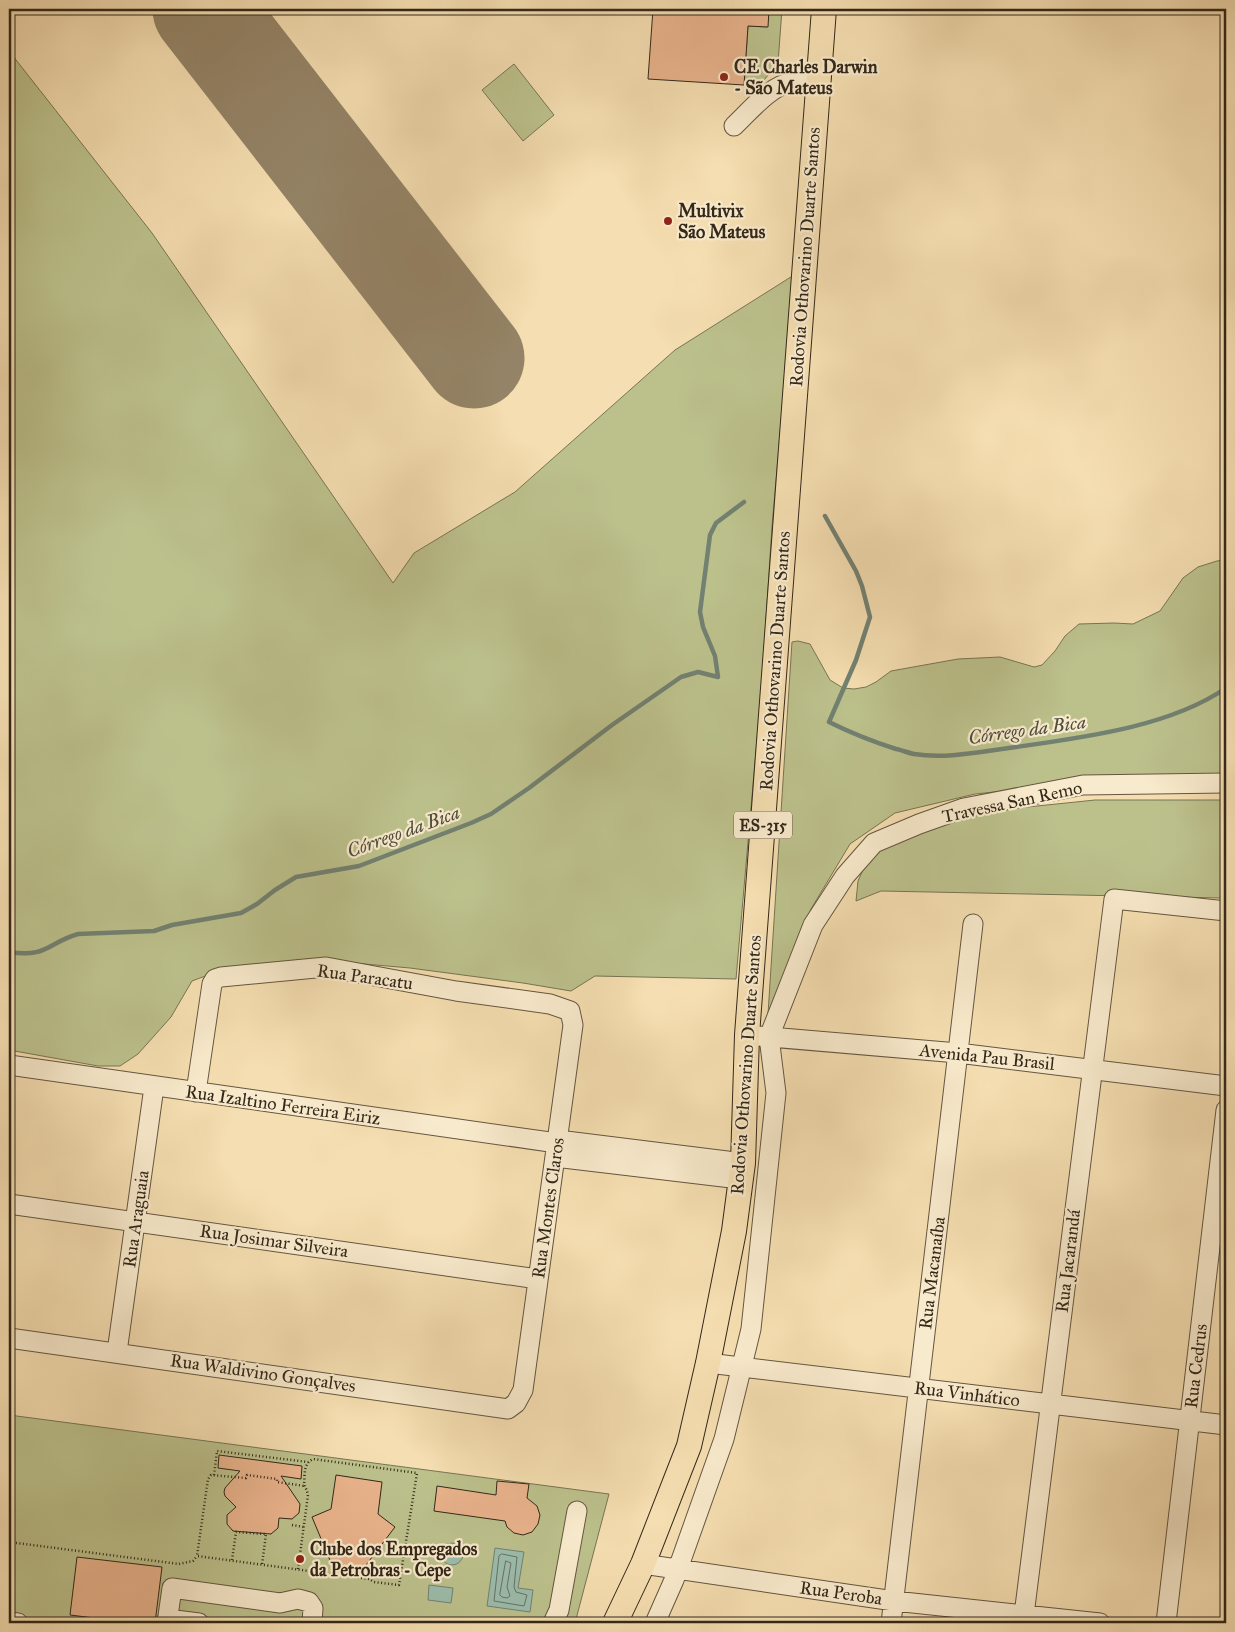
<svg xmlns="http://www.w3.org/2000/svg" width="1235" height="1632" font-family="'IM FELL Great Primer',serif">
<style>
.green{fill:#bcc18c;stroke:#787453}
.water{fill:#9cbcac;stroke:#728172}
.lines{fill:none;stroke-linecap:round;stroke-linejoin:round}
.shore{stroke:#687263;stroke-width:1}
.stream{stroke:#728172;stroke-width:4.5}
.runway{stroke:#948366;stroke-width:101}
.building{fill:#e9b38c;stroke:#33281a}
.minor-casing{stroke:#645640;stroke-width:21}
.major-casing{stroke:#33281a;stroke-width:26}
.path{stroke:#33281a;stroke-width:2.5;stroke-dasharray:1 2.5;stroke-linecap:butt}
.minor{stroke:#f8eacc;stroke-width:19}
.major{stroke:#f5deb1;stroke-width:24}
.poi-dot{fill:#8f2418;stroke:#f8eacc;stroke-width:2}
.labels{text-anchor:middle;stroke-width:4.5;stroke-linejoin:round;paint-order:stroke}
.shield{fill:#f8eacc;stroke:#6e624f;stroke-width:1}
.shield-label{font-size:16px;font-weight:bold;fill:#33281a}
.poi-label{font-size:18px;font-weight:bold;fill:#33281a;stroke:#f8eacc;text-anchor:start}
.street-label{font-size:18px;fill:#33281a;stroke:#f8eacc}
.water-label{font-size:19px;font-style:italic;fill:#4d4d3e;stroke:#f8eacc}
</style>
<rect width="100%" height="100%" fill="#f5deb1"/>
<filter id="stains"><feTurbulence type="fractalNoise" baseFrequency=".004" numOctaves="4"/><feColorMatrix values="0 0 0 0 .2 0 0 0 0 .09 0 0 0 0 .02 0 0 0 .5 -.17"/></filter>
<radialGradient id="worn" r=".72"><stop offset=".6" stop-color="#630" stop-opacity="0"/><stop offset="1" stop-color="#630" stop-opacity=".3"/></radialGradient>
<path class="green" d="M769 9H782L778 63 760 85H744L748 26 767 27Z
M9 51 152 233 393 583 414 553 515 492 675 350 794 275 772 526 762 682 736 979 595 976 571 991 523 983 410 968 308 959 227 968 192 981 171 1017 138 1054 120 1066H98L9 1050Z
M514 64 554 115 523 141 482 90Z
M1226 560V784L1033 788 975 794 895 813 850 844 811 909 768 1014 792 642 798 641 810 644 830 680 843 688 854 689 866 687 876 682 891 671 958 659 1000 657 1034 667 1042 665 1055 651 1065 636 1079 624 1114 623 1133 624 1160 611 1183 578 1198 567 1217 561Z
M1095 800H1226V902L1222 898 881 891 856 901 858 881 869 856 906 832 970 813Z
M9 1415 609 1494 575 1623H9Z"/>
<path class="water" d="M441 1554a11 11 0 1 1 22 0a11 11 0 1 1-22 0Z
M495 1548 524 1552 518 1588 533 1590 530 1612 487 1606Z
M429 1585 453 1588 451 1603 428 1600Z"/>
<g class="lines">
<path class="shore" d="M502 1554 517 1557 514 1587 516 1592 527 1595 524 1606 494 1601 499 1556Z
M506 1561 511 1563 507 1587 510 1596 507 1598 502 1597 500 1595Z"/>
<path class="stream" d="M825 516 856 571 862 586 870 617 856 660 829 722C853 734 871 741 896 749 902 750 908 753 914 754 945 759 978 752 1009 748 1078 738 1168 728 1226 688
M9 952C47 958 47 943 78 934L154 931 172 925 241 913 257 904 275 890 296 877 359 866 471 823 491 814 529 788 612 725 681 677 698 672 718 677 715 656 703 627 700 612 710 535 716 523 744 502"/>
<path class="runway" d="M203 9 474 358"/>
</g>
<path class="building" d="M653 9H769L768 27 748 26 744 85 648 79Z
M219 1455 302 1466 301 1479 281 1476 300 1504 299 1513 292 1519 279 1518 278 1528 271 1534 233 1531 227 1524V1515L236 1507 225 1496 224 1492 225 1488 240 1471 218 1468Z
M336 1475 382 1482 378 1514 395 1527 363 1569 332 1565 312 1517 331 1509Z
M497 1481 529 1484 527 1498 537 1506 540 1515 538 1524 532 1532 523 1535 514 1533 507 1527 505 1521 434 1511 437 1486 496 1495Z
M77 1557 162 1567 155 1623H135L70 1615Z"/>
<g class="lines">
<g class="minor-casing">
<path id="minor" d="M734 126C748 113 771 85 790 83 799 83 809 84 818 84
M758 1036 958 1053 1226 1086
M9 1065 557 1143
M558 1140 743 1163
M555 1157 740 1179
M9 1204 538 1279
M9 1338 508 1409 516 1403 523 1390 573 1025 570 1011 550 1004 456 991 326 967 221 977 215 979 212 984 196 1092
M117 1352 154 1087
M708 1363 1226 1425
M643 1564 894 1601 1100 1623
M167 1619 199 1623
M9 1622 18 1623
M167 1623 172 1588 280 1603 298 1599 309 1602 313 1608 312 1623
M553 1623 559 1610 577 1511
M655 1623 674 1580 724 1439 751 1329 776 1093 769 1037 813 925 845 876 874 843 919 824 964 808 1083 785 1226 783
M891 1623 973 924
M1023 1623 1114 899 1226 911
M1166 1623 1226 1110"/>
</g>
<g class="major-casing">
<path id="major" d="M615 1623 643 1564 689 1446 708 1363 734 1231 743 1163 747 1035 824 9"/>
</g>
<path class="path" d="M214 1475 217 1451 308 1462
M292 1525 304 1527
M9 1542 179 1564 193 1561 197 1556
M232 1560 236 1532 266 1534 262 1565
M298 1569 308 1495C307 1491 306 1488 304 1485 305 1474 303 1464 313 1459L417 1473 399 1585 374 1582 369 1579 197 1556 208 1479 211 1475 246 1478 247 1475 277 1479V1482L305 1486"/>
<use href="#minor" class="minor"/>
<use href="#major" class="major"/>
</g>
<g class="poi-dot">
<circle cx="724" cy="77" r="5"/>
<circle cx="668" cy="221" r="5"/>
<circle cx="300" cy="1559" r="5"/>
</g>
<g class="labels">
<rect class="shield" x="734" y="811.5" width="58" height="27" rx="4"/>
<g class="shield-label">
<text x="763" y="831">ES-315</text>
</g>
<g class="poi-label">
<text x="734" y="73">CE Charles Darwin<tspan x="734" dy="21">- São Mateus</tspan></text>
<text x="678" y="217">Multivix<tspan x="678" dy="21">São Mateus</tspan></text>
<text x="310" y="1555">Clube dos Empregados<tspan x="310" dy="21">da Petrobras - Cepe</tspan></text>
</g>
<g class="street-label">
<text transform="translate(805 257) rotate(-86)" y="6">Rodovia Othovarino Duarte Santos</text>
<text transform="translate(775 661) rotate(-86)" y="6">Rodovia Othovarino Duarte Santos</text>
<text transform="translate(1012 802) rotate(-12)" y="6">Travessa San Remo</text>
<text transform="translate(365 977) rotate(8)" y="6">Rua Paracatu</text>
<text transform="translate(987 1057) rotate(6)" y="6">Avenida Pau Brasil</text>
<text transform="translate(746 1065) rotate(-86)" y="6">Rodovia Othovarino Duarte Santos</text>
<text transform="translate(283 1105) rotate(8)" y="6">Rua Izaltino Ferreira Eiriz</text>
<text transform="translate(548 1208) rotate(-82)" y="6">Rua Montes Claros</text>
<text transform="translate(136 1219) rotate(-82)" y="6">Rua Araguaia</text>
<text transform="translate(274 1241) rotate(8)" y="6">Rua Josimar Silveira</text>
<text transform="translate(1068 1261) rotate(-83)" y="6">Rua Jacarandá</text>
<text transform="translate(932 1273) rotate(-83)" y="6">Rua Macanaíba</text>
<text transform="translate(1196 1366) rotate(-83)" y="6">Rua Cedrus</text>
<text transform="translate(263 1373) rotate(8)" y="6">Rua Waldivino Gonçalves</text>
<text transform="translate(967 1394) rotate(7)" y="6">Rua Vinhático</text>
<text transform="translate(841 1593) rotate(8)" y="6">Rua Peroba</text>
</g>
<g class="water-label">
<text transform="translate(1027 729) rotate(-8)" y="7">Córrego da Bica</text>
<text transform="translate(403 831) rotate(-20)" y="7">Córrego da Bica</text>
</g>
</g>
<rect width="1235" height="1632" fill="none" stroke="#f5deb1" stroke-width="30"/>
<rect x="10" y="10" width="1215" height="1612" fill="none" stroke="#33281a" stroke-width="2.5"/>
<rect x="15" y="15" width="1205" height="1602" fill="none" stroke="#33281a"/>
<rect width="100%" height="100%" filter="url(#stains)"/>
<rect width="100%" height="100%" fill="url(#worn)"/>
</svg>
